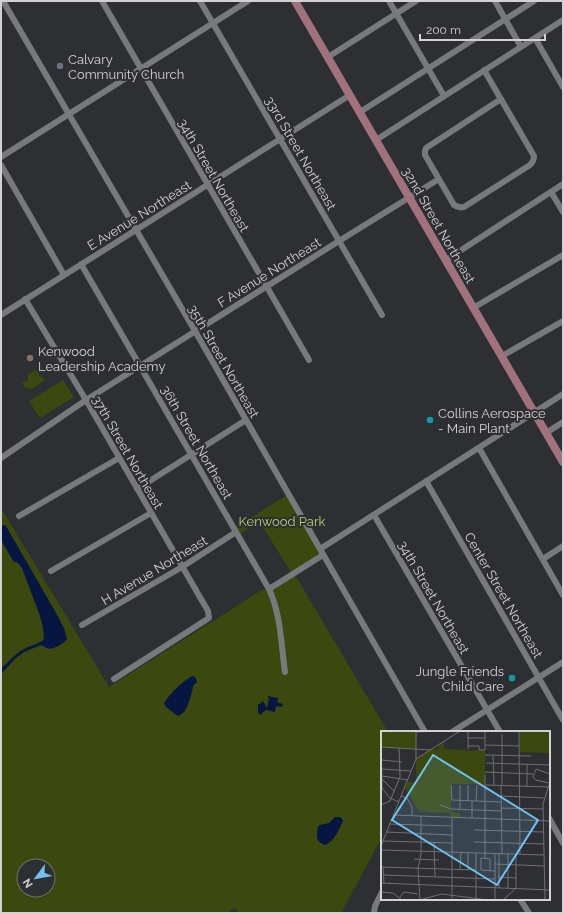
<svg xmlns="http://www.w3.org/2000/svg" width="564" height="914" font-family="Raleway,sans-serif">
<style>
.green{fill:#3b490e;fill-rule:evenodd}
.water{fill:#061642}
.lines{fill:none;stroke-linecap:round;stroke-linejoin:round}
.minor{stroke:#77797d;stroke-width:6}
.major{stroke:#a1727e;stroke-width:8}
.worship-dot{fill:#6b7280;stroke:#2e2f33;stroke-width:1.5}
.education-dot{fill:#8d6e63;stroke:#2e2f33;stroke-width:1.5}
.culture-dot{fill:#0f9aa8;stroke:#2e2f33;stroke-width:1.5}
.labels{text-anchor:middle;stroke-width:4;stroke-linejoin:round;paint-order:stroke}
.poi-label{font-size:13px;fill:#d2d2d5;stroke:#2e2f33;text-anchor:start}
.street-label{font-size:13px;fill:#d2d2d5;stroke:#2e2f33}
.park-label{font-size:13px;fill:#b2cb74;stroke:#2e2f33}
.inset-road{fill:none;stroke:#707074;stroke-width:1}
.view{fill:#70c2f4;fill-opacity:0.15;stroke:#70c2f4;stroke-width:2}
.inset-edge{fill:none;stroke:#d2d2d5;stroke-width:2}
</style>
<rect width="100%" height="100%" fill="#2e2f33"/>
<path class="green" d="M36 370 40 377 42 376 45 380 32 389 26 388 22 383 28 380V374Z
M63 380 74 397 40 418 29 401Z
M289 494 323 555 294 573 388 732H382V837L341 913H239L235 908 227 913H1V508L109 687 262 590 269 589 292 574 260 522 238 535 234 528ZM24 866H48V890H24Z"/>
<path class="water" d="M4 525 6 526 56 613 64 628 67 639C64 643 53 651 47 648 45 647 43 646 41 645L24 652 16 658 1 674V669C8 662 15 654 24 649 30 645 40 644 44 639L43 628 40 616 22 568 18 563 13 561 12 559 1 540V526Z
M192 676 195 677 197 681V682L193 686C193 691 187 709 184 712 182 714 180 715 178 716L166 707 164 703C170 693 182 682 192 676Z
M268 696 278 698 277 702 283 704 282 707 276 706 275 712 266 710 260 715 258 712V705L263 701 267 708 269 698H268Z
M335 817H340L342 819 343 821C339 829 335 841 325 845 314 841 317 835 318 826L320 825 329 823Z"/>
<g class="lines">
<path class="minor" d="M3 1 195 331 425 732
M102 1 309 360
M200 1 382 315
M389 1 444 96
M495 1 521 47
M535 38 563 87
M328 57 416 1
M484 70 534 156C534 160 533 162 530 165L464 207C460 208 458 207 454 205L425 155V151L426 148 501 99
M360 112 534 1
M376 140 563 20
M1 157 248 1
M1 165 64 275
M551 192 563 212
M446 260 563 184
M81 264 269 589C281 615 281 644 285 672
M25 299 86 400 208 611 209 618 114 679
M473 308 563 255
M1 315 350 95
M502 356 563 321
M546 433 563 422
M479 448 563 595
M1 458 86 400 140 366 339 241 439 179
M426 481 563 720
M137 489 246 420
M374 515 500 732
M19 516 119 458
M320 549 563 394
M543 559 563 546
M51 571 151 513
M269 589 323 555
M82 625 182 567 236 532
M452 732 563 662
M549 818 563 843
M520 899 529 913
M374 913 375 906 382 892"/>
<path class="major" d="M295 1 563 462"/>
</g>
<circle class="worship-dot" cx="60" cy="66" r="4"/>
<circle class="education-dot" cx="30" cy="358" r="4"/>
<g class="culture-dot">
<circle cx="430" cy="420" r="4"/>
<circle cx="512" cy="678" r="4"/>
</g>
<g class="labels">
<g class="poi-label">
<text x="68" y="64">Calvary<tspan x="68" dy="15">Community Church</tspan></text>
<text x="38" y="356">Kenwood<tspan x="38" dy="15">Leadership Academy</tspan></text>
<text x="438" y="418">Collins Aerospace<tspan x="438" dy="15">- Main Plant</tspan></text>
<text x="504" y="676" text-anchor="end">Jungle Friends<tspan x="504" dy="15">Child Care</tspan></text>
</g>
<g class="street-label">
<text transform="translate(301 153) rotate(60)" y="5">33rd Street Northeast</text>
<text transform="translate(214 175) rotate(60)" y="5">34th Street Northeast</text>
<text transform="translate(139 215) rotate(-32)" y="5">E Avenue Northeast</text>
<text transform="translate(439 225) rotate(60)" y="5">32nd Street Northeast</text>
<text transform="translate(269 272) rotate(-32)" y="5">F Avenue Northeast</text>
<text transform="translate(224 361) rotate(60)" y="5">35th Street Northeast</text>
<text transform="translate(197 442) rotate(60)" y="5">36th Street Northeast</text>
<text transform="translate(128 452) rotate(60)" y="5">37th Street Northeast</text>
<text transform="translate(154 570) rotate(-31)" y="5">H Avenue Northeast</text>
<text transform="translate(504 595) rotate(60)" y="5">Center Street Northeast</text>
<text transform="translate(434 597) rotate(60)" y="5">34th Street Northeast</text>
</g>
<g class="park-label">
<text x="282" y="526">Kenwood Park</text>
</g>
</g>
<g transform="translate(381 731)">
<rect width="169" height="169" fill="#2e2f33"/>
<path d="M0 0H35V17L1 16ZM139 0H169V22L139 21ZM63 11V18L104 20V53H70V81L78 82 79 78V87H70L69 82 38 81 24 57 26 51H35V28L50 19 58 18V14Z" fill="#3b490e"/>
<path class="inset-road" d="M0 0 1 57M35 0V28M87 0V18M138 0 139 123M35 1 58 0M121 3V54M87 7H104M104 14 138 15M87 15H98V19H104V0M0 16 50 19M104 24 150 25M112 24 113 54M1 29 21 31M105 32 169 34M146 33V55M1 38 30 40M104 41 152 43M104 44V127M1 45 27 49M1 48 13 60M168 52 155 49 152 46 155 38 169 43M70 54 71 69 120 71M104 54 169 56M120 54 121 123M1 57 9 67 18 71M20 65 26 67 31 76V85M120 65 163 67M87 70V54M91 70V87M95 70 96 54M0 74 9 70 19 46 18 17M59 74 70 78 120 80M120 77 162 78M79 78V54M12 84 169 90M71 87V169M8 93 71 95M93 99 162 101M5 101 71 104M2 110 71 112M93 111 163 113M53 112 54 146M0 115 35 28 79 0M0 119 163 124M95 122V167M114 122V169M118 123V157M127 123V157M33 128 58 129M114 133 163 135M0 136 95 139M2 136 3 153M79 138 80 121M87 139V122M109 140V128L100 127V139L114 140M2 144 114 148M117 146 135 147M0 152 169 159M0 161 12 162 21 169M19 166 23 161 37 163M38 169 61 163 107 169M39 169 37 138 40 123V85M122 169 135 157V123M164 169 162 73 169 51"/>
<path class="view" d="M52 24 157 89 116 154 11 89Z"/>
<rect width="169" height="169" class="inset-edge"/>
</g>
<rect width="564" height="914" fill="none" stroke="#d2d2d5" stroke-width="4"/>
<g transform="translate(36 878) rotate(238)"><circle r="19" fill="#2e2f33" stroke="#707074"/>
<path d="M0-3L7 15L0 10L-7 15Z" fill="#70c2f4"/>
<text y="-6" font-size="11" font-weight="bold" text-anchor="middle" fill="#d2d2d5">N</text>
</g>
<path d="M420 34v6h125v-6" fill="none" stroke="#d2d2d5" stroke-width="2"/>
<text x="426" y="34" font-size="12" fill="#d2d2d5" stroke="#2e2f33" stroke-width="3" paint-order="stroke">200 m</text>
</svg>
